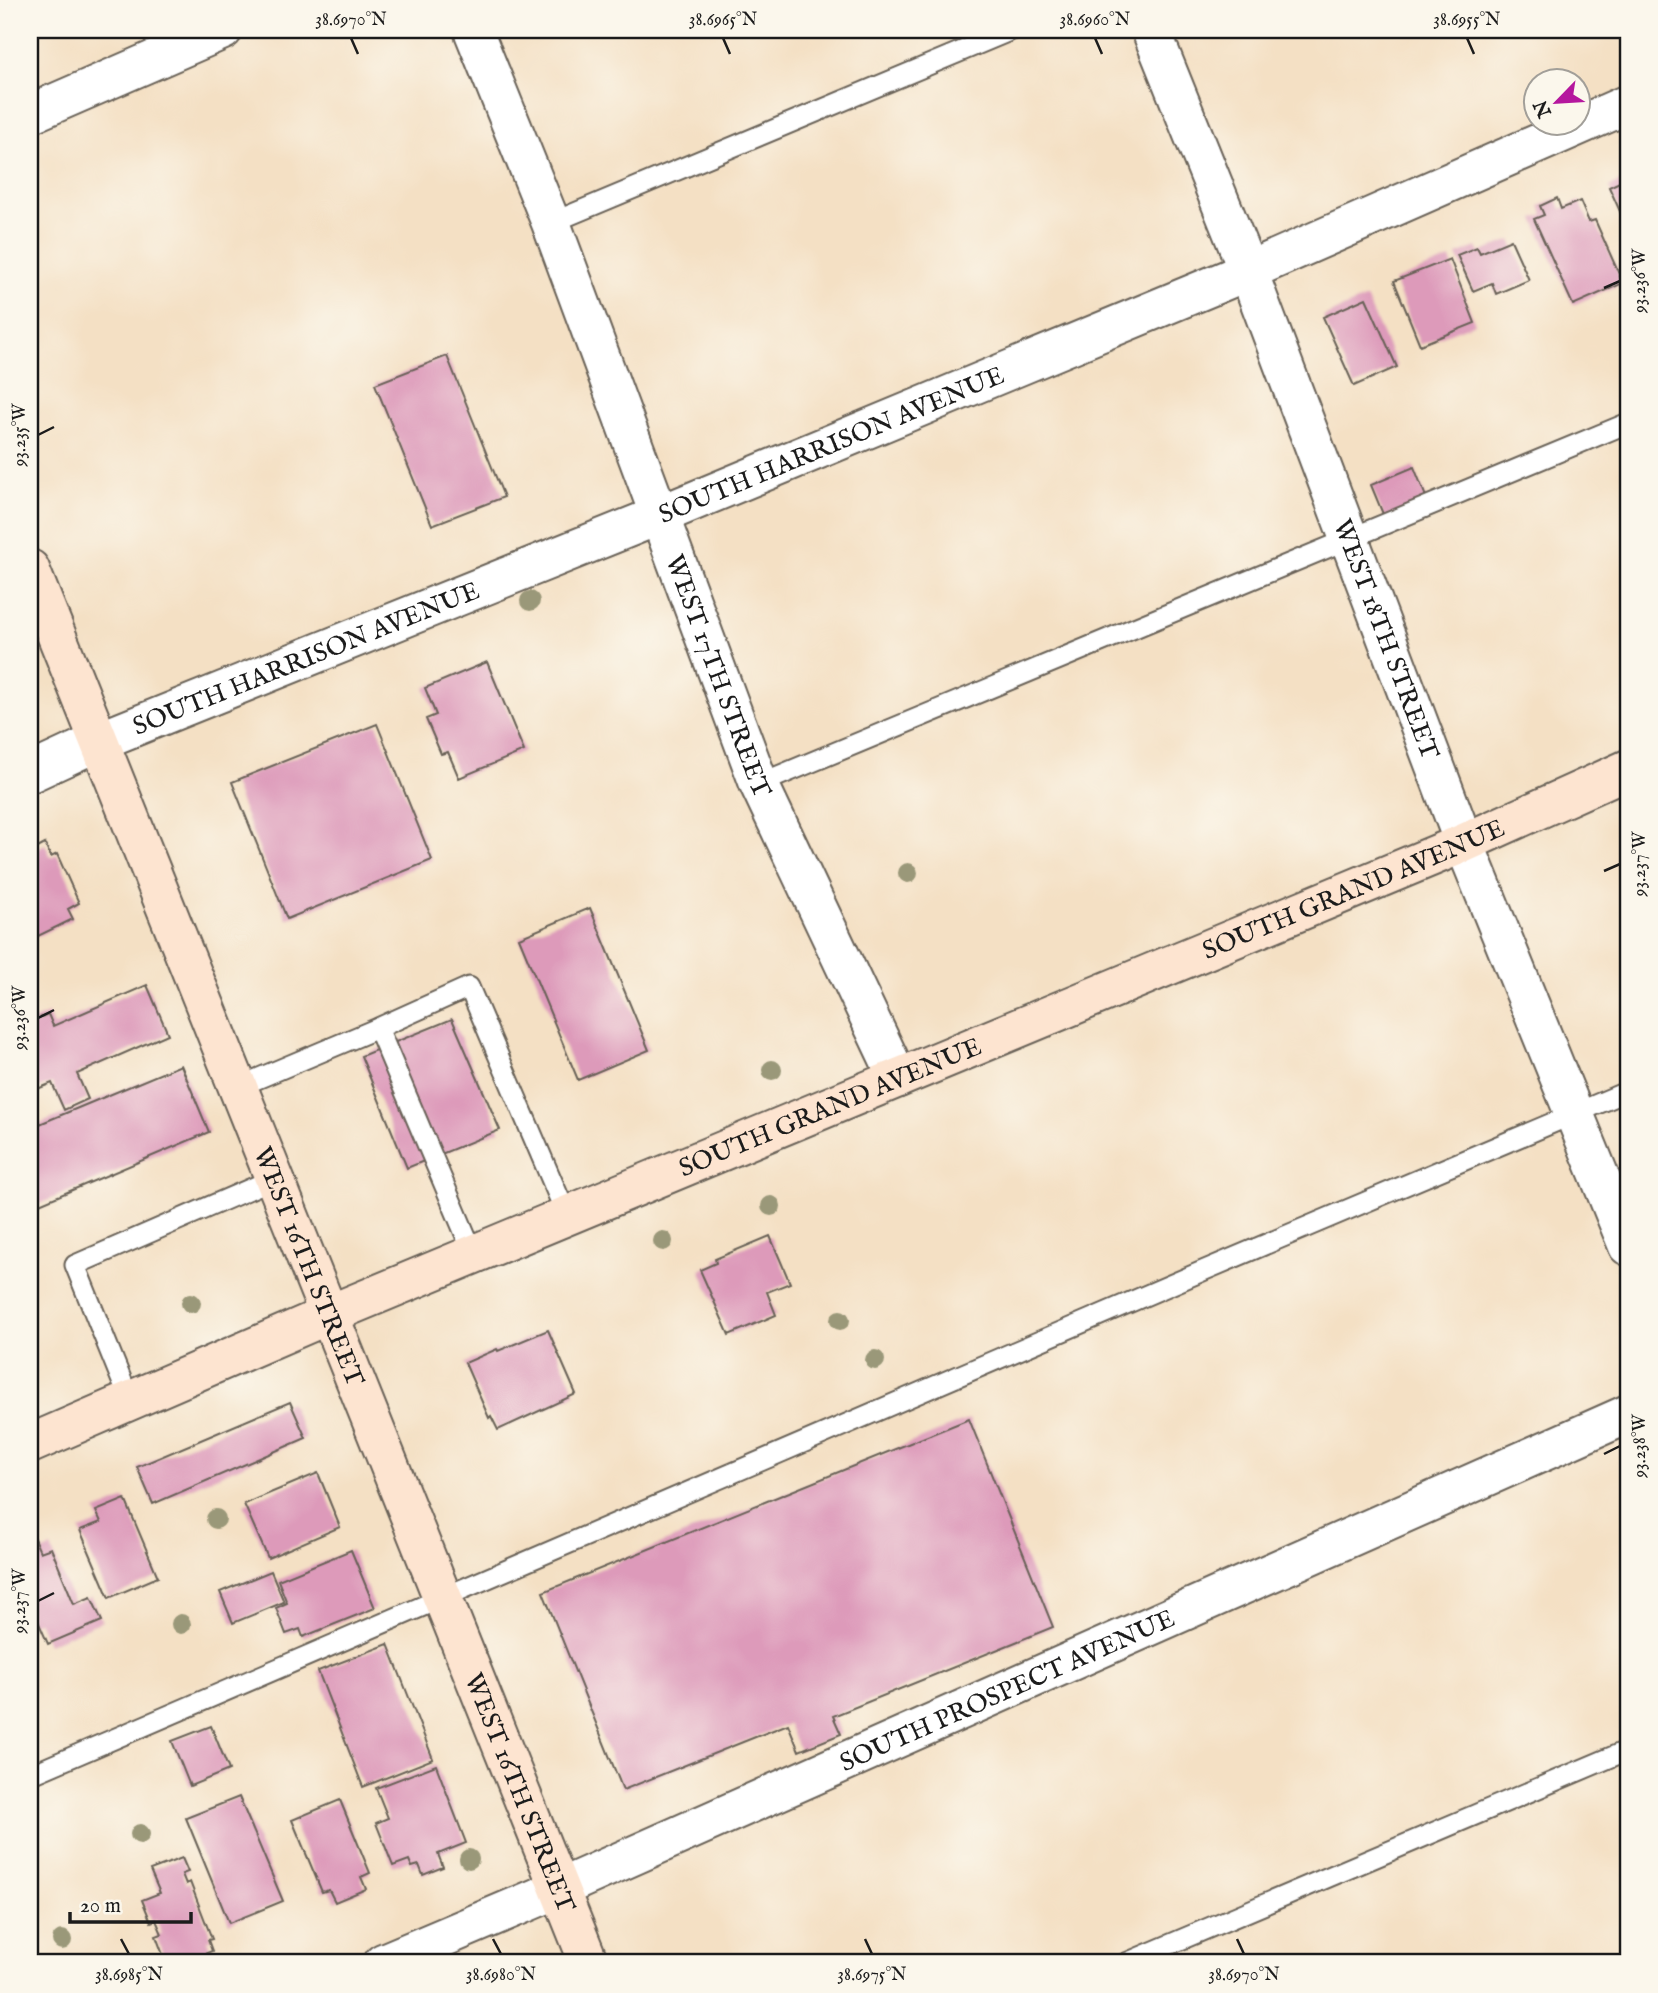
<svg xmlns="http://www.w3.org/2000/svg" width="1658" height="1993" font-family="'IM FELL English',serif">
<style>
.building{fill:#dd9aba}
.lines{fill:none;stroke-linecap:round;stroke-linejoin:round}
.lane-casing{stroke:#686157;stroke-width:23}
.street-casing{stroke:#686157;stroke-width:42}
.secondary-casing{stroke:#686157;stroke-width:42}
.lane{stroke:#fff;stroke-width:19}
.street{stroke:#fff;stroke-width:38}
.secondary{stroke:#fde4d0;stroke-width:38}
.tree{fill:#9a9879}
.ticks{fill:none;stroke:#1c1c1c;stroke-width:2.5}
.labels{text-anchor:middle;stroke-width:7;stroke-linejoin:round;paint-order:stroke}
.street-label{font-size:26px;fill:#1c1c1c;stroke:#fbf7ec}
.neatline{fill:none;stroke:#1c1c1c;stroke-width:2.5}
.ticks-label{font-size:18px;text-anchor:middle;fill:#1c1c1c}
</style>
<rect width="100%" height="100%" fill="#fbf7ec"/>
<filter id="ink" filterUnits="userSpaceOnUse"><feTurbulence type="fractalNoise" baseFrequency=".0143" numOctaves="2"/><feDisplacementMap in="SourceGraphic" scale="14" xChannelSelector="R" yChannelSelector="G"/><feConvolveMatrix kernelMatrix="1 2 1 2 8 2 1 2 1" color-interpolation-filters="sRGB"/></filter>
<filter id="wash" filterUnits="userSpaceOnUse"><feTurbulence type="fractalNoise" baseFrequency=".00686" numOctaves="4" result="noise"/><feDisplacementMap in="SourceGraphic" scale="28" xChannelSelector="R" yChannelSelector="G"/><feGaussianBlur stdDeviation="1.57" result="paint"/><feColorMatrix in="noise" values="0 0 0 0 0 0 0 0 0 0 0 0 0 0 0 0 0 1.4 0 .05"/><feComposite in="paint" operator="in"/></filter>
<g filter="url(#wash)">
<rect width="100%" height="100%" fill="#f4e0c4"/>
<g id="blocks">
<path class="building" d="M1628 178V229L1609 187Z
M1557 198 1561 209 1580 201 1589 222 1595 220 1623 283 1573 305 1534 219 1544 215 1540 206Z
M1511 240 1529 280 1496 294 1492 283 1473 291 1457 255 1477 247 1480 253Z
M1450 259 1475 323 1420 345 1394 281Z
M1366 298 1397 367 1354 386 1323 317Z
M447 356 504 497 432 525 375 384Z
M1414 467 1428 502 1385 519 1371 485Z
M487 662 524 751 459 778 448 752 441 754 426 719 436 715 425 688Z
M377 724 432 860 287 919 232 782Z
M45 844 51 857 57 854 79 903 68 909 73 919 34 938 30 928V852Z
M590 908 649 1050 578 1080 519 938Z
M147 985 168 1034 77 1074 88 1099 64 1110 52 1083 30 1092V1022L48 1014 53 1026Z
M452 1019 500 1130 407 1168 361 1056Z
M181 1065 209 1132 30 1208V1128Z
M770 1236 790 1283 767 1292 776 1315 729 1335 700 1270 716 1263 715 1259Z
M548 1330 576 1394 498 1430 491 1416 489 1418 465 1363 497 1349 498 1351Z
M290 1402 306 1438 153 1504 137 1467Z
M969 1419 1053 1627 833 1716 841 1734 799 1751 788 1724 623 1790 543 1592Z
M318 1473 340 1527 268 1558 244 1504Z
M125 1499 158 1577 109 1598 80 1530 101 1522 96 1511Z
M32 1534 40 1552 51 1548 74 1604 91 1597 102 1621 48 1644 38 1621 30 1625V1535Z
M351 1550 375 1608 303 1637 300 1629 286 1634 276 1608 287 1603 278 1580Z
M271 1571 284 1602 233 1623 220 1592Z
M388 1644 433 1759 363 1787 318 1671Z
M211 1726 229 1770 190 1786 172 1741Z
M436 1765 466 1843 438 1854 443 1867 423 1875 419 1865 412 1867 409 1860 393 1866 376 1823 388 1818 376 1788Z
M239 1797 283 1901 229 1923 186 1818Z
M340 1800 370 1873 361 1877 366 1889 335 1902 329 1890 322 1892 292 1820Z
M182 1858 188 1872 182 1874 186 1884 190 1882 212 1939 208 1940 212 1951 182 1963H173L171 1957 165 1960 156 1936 162 1934 156 1920 151 1922 142 1900 160 1893 150 1870Z"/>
</g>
</g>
<g filter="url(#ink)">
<use href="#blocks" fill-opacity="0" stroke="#686157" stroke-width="2"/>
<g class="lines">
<g class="lane-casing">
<path id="lane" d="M551 223 1012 30
M759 784 1628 423
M378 1028 469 987 567 1216
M238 1087 378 1028 474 1255
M130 1401 75 1265 275 1178
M30 1775 1205 1270 1628 1091
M1126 1963 1628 1750"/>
</g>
<g class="street-casing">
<g id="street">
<path id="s1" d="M473 30 551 223 759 784 898 1078"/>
<path id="s2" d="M1151 30 1248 271 1464 843 1628 1246"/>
<path d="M30 114 223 30"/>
<path id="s3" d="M30 773 99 741 660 515 1248 271 1628 104"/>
<path id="s4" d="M383 1963 558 1889 1628 1414"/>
</g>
</g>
<g class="secondary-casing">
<g id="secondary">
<path id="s5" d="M30 569 589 1963"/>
<path id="s6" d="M30 1444 330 1314 1464 843 1628 769"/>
</g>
</g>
<use href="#lane" class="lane"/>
<use href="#street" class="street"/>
<use href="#secondary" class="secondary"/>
</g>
<g class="tree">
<circle cx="530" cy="601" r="10"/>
<circle cx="908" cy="873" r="10"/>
<circle cx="772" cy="1070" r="10"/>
<circle cx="771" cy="1206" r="10"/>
<circle cx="663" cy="1241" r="10"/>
<circle cx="191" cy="1303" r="10"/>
<circle cx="840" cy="1320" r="10"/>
<circle cx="875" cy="1360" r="10"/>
<circle cx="216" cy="1519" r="10"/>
<circle cx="181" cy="1624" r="10"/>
<circle cx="140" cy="1834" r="10"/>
<circle cx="469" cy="1859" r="10"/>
<circle cx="62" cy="1940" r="10"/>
</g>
</g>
<path class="ticks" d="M351 38 358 54M723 38 730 54M1095 38 1102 54M1467 38 1474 54M1604 288 1620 281M38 435 54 427M1604 871 1620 864M38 1018 54 1010M1604 1454 1620 1446M38 1601 54 1593M121 1939 129 1954M493 1939 501 1954M865 1939 872 1954M1237 1939 1244 1954"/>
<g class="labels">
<g class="street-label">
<text dy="9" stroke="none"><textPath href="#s3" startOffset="866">SOUTH HARRISON AVENUE</textPath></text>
<text dy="9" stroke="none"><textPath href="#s2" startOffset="653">WEST 18TH STREET</textPath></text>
<text dy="9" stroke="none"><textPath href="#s3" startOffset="299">SOUTH HARRISON AVENUE</textPath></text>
<text dy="9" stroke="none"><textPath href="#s1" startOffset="691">WEST 17TH STREET</textPath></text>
<text dy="9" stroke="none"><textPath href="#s6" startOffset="1435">SOUTH GRAND AVENUE</textPath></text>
<text dy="9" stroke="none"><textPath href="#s6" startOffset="868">SOUTH GRAND AVENUE</textPath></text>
<text dy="9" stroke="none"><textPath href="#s5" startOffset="751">WEST 16TH STREET</textPath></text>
<text dy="9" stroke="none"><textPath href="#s4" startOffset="681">SOUTH PROSPECT AVENUE</textPath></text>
<text dy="9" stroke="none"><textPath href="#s5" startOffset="1318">WEST 16TH STREET</textPath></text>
</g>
</g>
<rect width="1658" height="1993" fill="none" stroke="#fbf7ec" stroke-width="77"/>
<g transform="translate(1557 102) rotate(245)"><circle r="33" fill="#fbf7ec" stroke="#a29f99" stroke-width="2"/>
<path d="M0-5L12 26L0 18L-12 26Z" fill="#b5179e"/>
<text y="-10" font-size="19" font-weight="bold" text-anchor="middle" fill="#1c1c1c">N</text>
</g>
<path d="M70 1912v10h121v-10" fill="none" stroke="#1c1c1c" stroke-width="3.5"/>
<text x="80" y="1912" font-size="21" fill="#1c1c1c" stroke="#fbf7ec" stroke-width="5" paint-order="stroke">20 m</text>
<rect x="38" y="38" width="1582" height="1916" class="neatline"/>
<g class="ticks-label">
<text x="351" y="25">38.6970°N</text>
<text x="723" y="25">38.6965°N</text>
<text x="1095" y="25">38.6960°N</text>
<text x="1467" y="25">38.6955°N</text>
<text transform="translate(1639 281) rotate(-90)" y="6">93.236°W</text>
<text transform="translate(19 435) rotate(-90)" y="6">93.235°W</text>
<text transform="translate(1639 864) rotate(-90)" y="6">93.237°W</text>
<text transform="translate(19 1018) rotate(-90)" y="6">93.236°W</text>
<text transform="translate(1639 1446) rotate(-90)" y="6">93.238°W</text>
<text transform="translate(19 1601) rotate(-90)" y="6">93.237°W</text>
<text x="129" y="1980">38.6985°N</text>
<text x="501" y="1980">38.6980°N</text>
<text x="872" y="1980">38.6975°N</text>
<text x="1244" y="1980">38.6970°N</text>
</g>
</svg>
